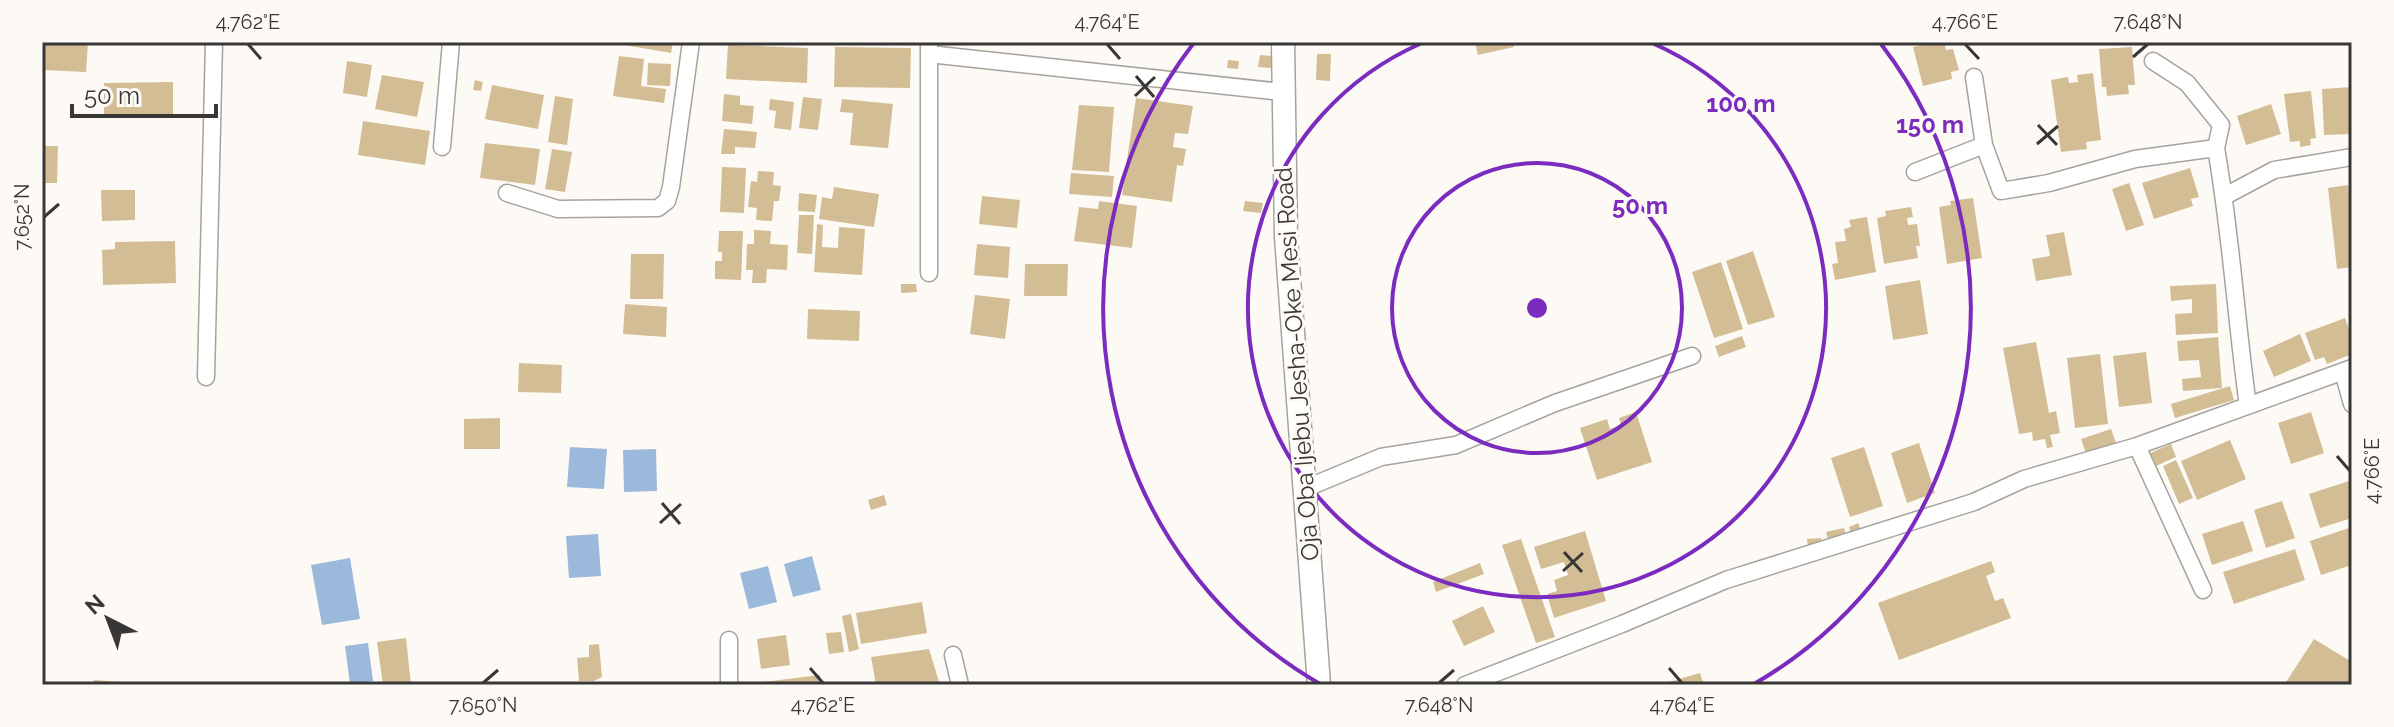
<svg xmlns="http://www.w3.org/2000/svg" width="2394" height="727" font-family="Raleway,sans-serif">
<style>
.water{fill:#9ab9db}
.building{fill:#d3bd94}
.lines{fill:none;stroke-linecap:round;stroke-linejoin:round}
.minor-casing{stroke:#a5a39e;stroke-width:19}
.secondary-casing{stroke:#a5a39e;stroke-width:25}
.minor{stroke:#fff;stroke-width:16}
.secondary{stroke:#fff;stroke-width:22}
.ticks{fill:none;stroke:#383736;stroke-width:3}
.ring{fill:none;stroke:#7b2cbf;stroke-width:4}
.labels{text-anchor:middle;stroke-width:6;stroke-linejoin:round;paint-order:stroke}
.street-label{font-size:24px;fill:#383736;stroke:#fdfaf6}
.centre{fill:#7b2cbf;stroke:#fdfaf6;stroke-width:4}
.ring-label{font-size:24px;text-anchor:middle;font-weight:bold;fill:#7b2cbf;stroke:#fdfaf6;stroke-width:6;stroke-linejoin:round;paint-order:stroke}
.neatline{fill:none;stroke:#383736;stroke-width:3}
.ticks-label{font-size:20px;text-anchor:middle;fill:#383736}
</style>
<rect width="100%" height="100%" fill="#fdfaf6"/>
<path class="water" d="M570 447 607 449 604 489 567 487Z
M656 449 657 491 624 492 623 450Z
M598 534 601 576 569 578 566 536Z
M812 556 821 590 793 597 784 564Z
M350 558 360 619 322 625 311 565Z
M768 566 777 602 749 609 740 573Z
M368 643 373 681 350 684 345 646Z"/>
<path class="building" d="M42 42H88L86 72 42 70Z
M607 42H673L671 53Z
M1475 42H1513L1514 47 1478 55Z
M1932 42H1944L1946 50 1953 49 1959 70 1951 72 1952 79 1923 86 1913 47Z
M728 45 808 48 807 83 726 79Z
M835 47 911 48 910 88 834 87Z
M2132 47 2135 85H2128L2129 94 2107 96 2106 87H2102L2099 49Z
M1317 54H1331L1330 81 1316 80Z
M1260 55 1272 56 1271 68 1258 67Z
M619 56 644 59 641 86 666 89 664 103 613 96Z
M1228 60 1239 61 1238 69 1227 68Z
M347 61 372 65 367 97 343 93Z
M648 63 671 64 670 86 647 85Z
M2093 73 2101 140 2086 142 2087 149 2061 152 2051 80 2068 77 2069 83 2078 82 2077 75Z
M382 75 424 82 417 117 375 109Z
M475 80 483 82 481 91 473 90Z
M173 82V115H104V83Z
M492 85 544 95 538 129 485 119Z
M2352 87V134L2324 135 2322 89Z
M2311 91 2316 138 2310 139 2311 145 2300 147V141L2290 142 2284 94Z
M724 94 740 96V105L754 106 752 124 722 121Z
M555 96 573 99 567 145 548 142Z
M803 97 822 99 818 130 799 128Z
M1136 98 1193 106 1188 134 1175 133 1173 147 1186 149 1183 166 1177 165 1172 202 1122 195Z
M770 99 794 102 791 130 774 128 776 111 769 110Z
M842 99 893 104 888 148 850 145 853 113 840 112Z
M2271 104 2281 134 2246 145 2237 116Z
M1079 105 1114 107 1109 172 1072 170Z
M363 121 430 131 425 165 358 155Z
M724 129 757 132 755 148 735 147V154H721Z
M485 143 540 149 535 185 480 178Z
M42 146H58L57 183H42Z
M552 149 572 152 565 192 545 189Z
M722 167 746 168 744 213 720 212Z
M2190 168 2199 197 2191 199 2193 206 2154 219 2142 183Z
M758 171 774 172 773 185 781 186 779 201H774L772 221 756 220 757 208 748 207 751 181 757 182Z
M1071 173 1114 176 1112 197 1069 194Z
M2129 183 2144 225 2126 231 2112 189Z
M2348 185 2352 223V267L2337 269 2328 188Z
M834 187 879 194 874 227 819 219 822 197 832 199Z
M101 190H135V220L102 221Z
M799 193 817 195 815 212 798 211Z
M982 196 1020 200 1017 228 979 224Z
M1973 198 1982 258 1947 264 1939 207 1951 205 1950 201Z
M1099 201 1137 206 1132 248 1074 241 1079 207 1098 209Z
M1245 201 1263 203 1261 213 1243 211Z
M1911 207 1913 217 1907 218 1908 225 1917 224 1920 246H1916L1918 258 1884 264 1877 218 1886 216 1885 211Z
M799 215H814L812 254 797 253Z
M1867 217 1876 272 1835 280 1832 264 1838 263 1835 242 1846 241 1844 229 1851 227 1849 220Z
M817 224 823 225 822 247 838 248 839 227 865 229 862 275 814 272Z
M754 230 771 231 770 244 788 245 787 270 767 269 766 283H752L753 270H746L747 244H754Z
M719 231H743L741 280 715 279V261H722V252H718Z
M2064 232 2072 275 2036 281 2032 259 2050 256 2046 235Z
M175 241 176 283 103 285 102 250 115 249V242Z
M977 244 1010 247 1008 278 974 275Z
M1753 251 1775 317 1748 325 1726 261Z
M631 254H664L663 299H630Z
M1721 262 1743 329 1714 338 1692 272Z
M1025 264H1068L1067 296H1024Z
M1920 280 1928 334 1893 340 1885 286Z
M901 284H916L917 292 901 293Z
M2216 284 2218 333 2176 335 2175 314 2192 313V299L2171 301 2170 286Z
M975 295 1010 299 1005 339 970 334Z
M625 304 667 307 666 337 623 334Z
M808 309 860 311 859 341 807 339Z
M2345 318 2352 338V354L2327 364 2324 357 2315 360 2305 333Z
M2300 334 2311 361 2274 377 2263 351Z
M1742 336 1746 347 1719 357 1715 346Z
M2218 337 2222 388 2183 391 2182 379 2201 377 2199 360 2179 361 2177 341Z
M2036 342 2049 413 2056 411 2060 433 2050 435 2053 447 2047 448 2045 439 2033 441 2032 432 2019 434 2003 348Z
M2146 352 2152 403 2119 407 2113 356Z
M2100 354 2108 424 2075 428 2067 358Z
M519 363 562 365 561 393 518 392Z
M2230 386 2234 400 2175 418 2171 404Z
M1636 412 1652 462 1597 480 1580 428 1607 419 1610 429 1621 425 1619 418Z
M2311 412 2324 453 2291 464 2278 423Z
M500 418V449H464V419Z
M2111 429 2116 443 2086 453 2081 439Z
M2230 440 2246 479 2197 500 2181 461Z
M1919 443 1935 493 1907 503 1891 453Z
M2171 444 2176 457 2156 466 2150 453Z
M1864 447 1883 506 1850 517 1831 458Z
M2176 460 2193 498 2179 504 2163 466Z
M2352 480V518L2320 528 2309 494Z
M884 495 887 505 871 510 868 500Z
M2282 501 2295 538 2266 548 2254 510Z
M2243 521 2253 551 2212 565 2202 534Z
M1858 523 1861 530 1852 535 1849 527Z
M2352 527V565L2321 575 2310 541Z
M1844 528 1846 536 1828 540 1826 532Z
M1585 531 1606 601 1554 618 1547 594 1557 591 1554 580 1568 575 1564 562 1541 569 1534 547Z
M1821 538 1822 547 1808 548 1807 539Z
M1521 539 1555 637 1536 643 1502 545Z
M2295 549 2305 580 2234 604 2223 572Z
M1991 561 1995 572 1986 576 1995 601 2003 598 2011 618 1899 660 1878 603Z
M1480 563 1484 574 1436 592 1433 582Z
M922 602 927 633 861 644 856 613Z
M1483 606 1495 632 1464 646 1452 621Z
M851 614 859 649 849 652 842 616Z
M841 632 844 652 829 654 826 633Z
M786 635 790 665 761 669 757 639Z
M406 638 411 685H383L377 642Z
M2314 639 2352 662V685H2284Z
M599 644 602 677 594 681H579L577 658 589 657V645Z
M929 649 940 685H876L871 657Z
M1700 673 1704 685H1663L1662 684Z
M820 675 821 685H763V682Z
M94 680 135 683V685H93Z"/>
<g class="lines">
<g class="minor-casing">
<path id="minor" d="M929 42V54L1282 92
M2153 61 2187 83 2221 125 2216 148
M1974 77 1984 145 2001 191 2049 183 2135 159 2216 148C2231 233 2236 320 2248 406
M442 147 451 42
M1915 172 1984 145
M507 193 558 209 658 208 667 201 671 187 691 42
M2225 196 2274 170 2352 157
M929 273V54
M2343 372 2352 404
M206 377 214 42
M2137 446 2203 590
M1304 489 1381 457 1456 445 1555 403 1692 356
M729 640V685
M953 655 960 685
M1465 685 1622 624 1726 580 1974 502 2024 479 2137 446 2352 368"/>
</g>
<g class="secondary-casing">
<path id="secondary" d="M1283 42 1286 237 1319 685"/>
</g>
<use href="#minor" class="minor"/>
<use href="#secondary" class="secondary"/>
</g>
<path class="ticks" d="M248 44 261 59M1107 44 1120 59M1965 44 1979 59M2133 57 2148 44M1136 76 1154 97M1135 96 1155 77M2038 125 2057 145M2037 144 2058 126M44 217 59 204M2337 456 2350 471M662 503 680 524M660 523 681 504M1564 552 1582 572M1563 571 1583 553M810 668 823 683M1669 668 1682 683M483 683 498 670M1439 683 1454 670"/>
<g class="ring">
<circle cx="1537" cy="308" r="145"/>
<path d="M1652 43A289 289 0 1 1 1422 43"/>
<path d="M1320 684A434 434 0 0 1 1193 44M1881 44A434 434 0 0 1 1754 684"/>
</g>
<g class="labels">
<g class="street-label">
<text transform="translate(1297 364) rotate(-94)" y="8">Oja Oba Ijebu Jesha-Oke Mesi Road</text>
</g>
</g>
<circle cx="1537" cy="308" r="12" class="centre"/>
<g class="ring-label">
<text x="1741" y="112">100 m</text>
<text x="1930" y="133">150 m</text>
<text x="1640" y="214">50 m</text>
</g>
<rect width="2394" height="727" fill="none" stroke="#fdfaf6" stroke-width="88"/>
<g transform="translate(108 619) rotate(318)" stroke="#fdfaf6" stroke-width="6" paint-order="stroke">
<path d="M0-6L14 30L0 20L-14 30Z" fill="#383736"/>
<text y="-12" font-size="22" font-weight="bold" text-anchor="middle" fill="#383736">N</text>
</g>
<path d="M72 104v12h144v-12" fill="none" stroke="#383736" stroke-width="4"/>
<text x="84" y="104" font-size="24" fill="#383736" stroke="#fdfaf6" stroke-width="6" paint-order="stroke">50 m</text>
<rect x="44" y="44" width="2306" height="639" class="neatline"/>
<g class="ticks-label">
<text x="248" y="29">4.762°E</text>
<text x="1107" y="29">4.764°E</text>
<text x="1965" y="29">4.766°E</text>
<text x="2148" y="29">7.648°N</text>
<text transform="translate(22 217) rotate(-90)" y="7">7.652°N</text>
<text transform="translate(2372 471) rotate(-90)" y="7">4.766°E</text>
<text x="483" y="712">7.650°N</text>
<text x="823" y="712">4.762°E</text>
<text x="1439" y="712">7.648°N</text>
<text x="1682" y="712">4.764°E</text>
</g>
</svg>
